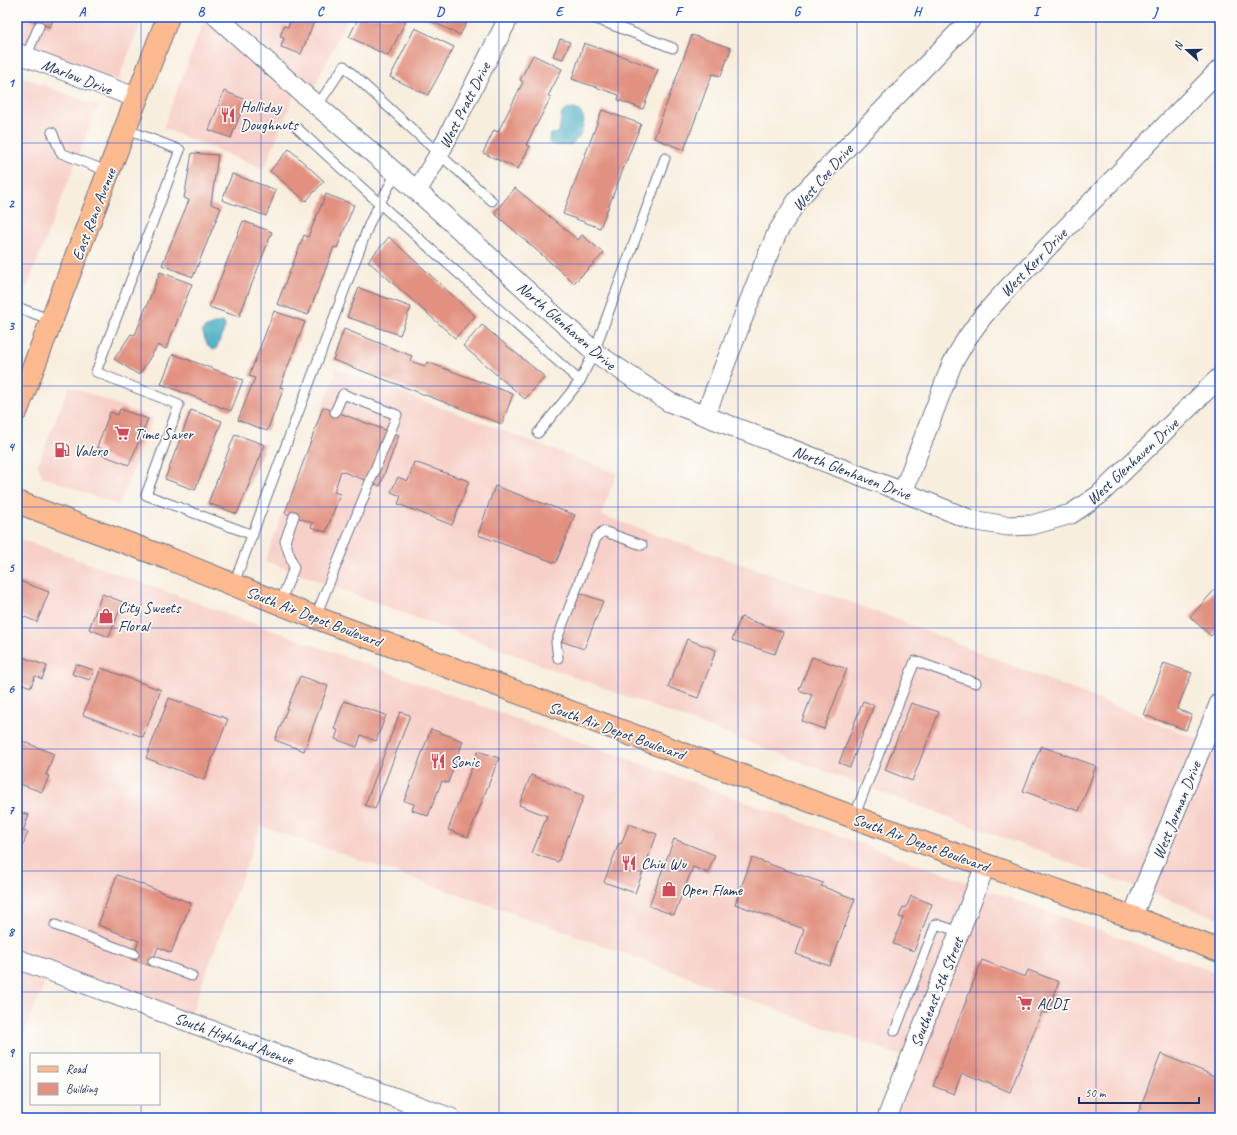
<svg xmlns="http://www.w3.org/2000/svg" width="1237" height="1135" font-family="Caveat,sans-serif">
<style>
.built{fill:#f7d1c9}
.water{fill:#46aec5;stroke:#306e92}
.building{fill:#e29180}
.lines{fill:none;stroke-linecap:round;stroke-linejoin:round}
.service-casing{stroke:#68728b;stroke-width:11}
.minor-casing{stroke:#68728b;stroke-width:21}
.primary-casing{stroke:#68728b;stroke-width:24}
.service{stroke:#fff;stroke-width:9}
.minor{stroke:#fff;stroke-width:19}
.primary{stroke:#fcba8e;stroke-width:22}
.grid{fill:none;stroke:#1d4ed8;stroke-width:1;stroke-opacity:0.55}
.labels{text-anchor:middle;stroke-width:3.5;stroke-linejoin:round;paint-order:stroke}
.street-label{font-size:16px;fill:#1b2f5e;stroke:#fdfcf7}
.poi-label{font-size:16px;fill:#1b2f5e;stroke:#fdfcf7;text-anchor:start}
.neatline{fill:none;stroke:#1d4ed8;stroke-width:1.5}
.grid-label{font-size:13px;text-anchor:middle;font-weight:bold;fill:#1d4ed8}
</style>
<rect width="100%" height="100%" fill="#fdfcf7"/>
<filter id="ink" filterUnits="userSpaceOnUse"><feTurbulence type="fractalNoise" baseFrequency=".025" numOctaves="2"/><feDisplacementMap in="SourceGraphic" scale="8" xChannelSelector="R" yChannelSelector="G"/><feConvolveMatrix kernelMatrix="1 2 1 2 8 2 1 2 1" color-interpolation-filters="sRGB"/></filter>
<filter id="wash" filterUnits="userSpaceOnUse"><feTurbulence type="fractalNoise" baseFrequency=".012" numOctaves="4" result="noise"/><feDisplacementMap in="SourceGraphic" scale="16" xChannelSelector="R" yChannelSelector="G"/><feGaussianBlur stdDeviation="0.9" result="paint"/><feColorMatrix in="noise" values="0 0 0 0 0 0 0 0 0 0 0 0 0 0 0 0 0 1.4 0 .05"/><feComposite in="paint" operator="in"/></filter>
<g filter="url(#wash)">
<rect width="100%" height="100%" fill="#f8eede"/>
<path class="built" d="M18 17H143L118 81 17 44Z
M205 17H349L314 87 302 76 264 169 163 128Z
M17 75 98 106 17 312Z
M337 369 617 473 601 515 878 612 1220 748V919L265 561Z
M69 386 153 418 119 506 42 476 38 465Z
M24 540 1220 974V1118H896L918 1062 550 926 261 826 190 1016 52 965 17 1050V541Z"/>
<path class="water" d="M569 108C573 109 576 109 579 111 590 119 580 143 568 145 562 146 555 145 549 143V139L551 134 558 133 559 131 562 113Z
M221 322 224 323 225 327 216 349C214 350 212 350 210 348 207 346 202 333 203 330 205 326 216 324 221 322Z"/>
<g id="blocks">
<path class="building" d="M29 17H54L50 27 29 19Z
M292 17H310L315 19 301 54 281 47 284 38 280 37 284 26 288 27Z
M359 17H408L388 56 349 37Z
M423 17H470L460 35Z
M415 28 454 47 428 95 390 77Z
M692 35 731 48 721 76 712 74 684 150 654 138Z
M560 39 570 42 563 59 553 56Z
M584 43 658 69 643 109 618 100 619 95 572 79Z
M533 55 562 69 548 96 551 97 526 145 530 146 518 169 483 153 494 130 498 132 523 82 520 80Z
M224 91 246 100 231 138 209 130Z
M602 110 641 124 600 228 563 214Z
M289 149 324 181 306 201 270 171Z
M192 153 218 155 211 204 221 208 193 277 162 265 189 200 184 198Z
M232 174 276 190 266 216 222 200Z
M515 188 578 240 582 235 604 253 574 283 494 213Z
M326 194 354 205 337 248 334 247 308 315 277 304 304 235 308 237Z
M243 221 272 232 239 317 209 307Z
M389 237 475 316 455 338 368 261Z
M160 272 192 284 166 349 158 345 139 375 114 359 131 334 135 335Z
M359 288 411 307 400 335 347 317Z
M274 311 305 322 280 387 284 388 267 431 238 420 255 378 249 376Z
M482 325 545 377 525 399 463 346Z
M344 329 412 356 410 361 425 366 427 362 513 394 502 424 333 360Z
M173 354 243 380 231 411 161 384Z
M323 407 399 435 380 486 341 471 334 492 340 494 326 532 311 527 313 523 285 513Z
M120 409 148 419 129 465 102 455 104 450 97 447 110 412 118 415Z
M191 410 222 421 195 490 165 479Z
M235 434 265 445 237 514 208 503Z
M414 462 469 481 452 525 398 504 401 496 391 492 398 477 408 481Z
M495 486 575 515 556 563 478 535Z
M17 580 49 592 37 622 17 614Z
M1220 584V626L1211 636 1190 617Z
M579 593 603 601 584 649 561 641Z
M102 594 123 602 109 637 89 629Z
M741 617 783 632 775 654 732 640Z
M687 639 716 650 698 698 668 687Z
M17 655 47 666 42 679 35 676 31 687 17 682Z
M812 657 847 669 824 729 802 721 812 695 799 690Z
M1164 663 1192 673 1177 709 1192 715 1186 730 1144 715Z
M76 664 94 670 90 680 72 674Z
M101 668 161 690 143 737 83 715Z
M300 676 328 686 304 751 275 740Z
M169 698 228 719 204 780 146 758Z
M344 701 386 715 376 741 361 735 357 747 335 739 338 730 334 729Z
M863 701 874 705 850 767 839 763Z
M911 703 939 712 912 781 885 770Z
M400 712 410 715 375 809 365 805Z
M431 729 463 741 448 783 442 781 428 816 412 810 414 804 404 801Z
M17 739 54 754 46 775 49 776 42 792 17 783Z
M1041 746 1096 766 1079 811 1023 791Z
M478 751 499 758 468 837 448 830Z
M531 775 584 796 558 862 532 853 547 816 519 805Z
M17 811 29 815 23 831 28 832 19 855 17 854Z
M629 824 657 834 635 893 604 882 619 843 621 844Z
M674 839 715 855 708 873 693 867 674 915 649 906Z
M752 858 823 883 821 886 855 899 830 966 796 954 804 929 735 904Z
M117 875 191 903 171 953 158 947 151 966 132 959 139 941 98 925Z
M911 896 932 904 914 951 893 944 903 918 899 917 903 907 906 908Z
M982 960 1025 977 1028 970 1059 982 1047 1014 1042 1012 1010 1092 962 1073 954 1094 933 1086Z
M1161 1054 1220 1078V1104L1214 1118H1136Z"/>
</g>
</g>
<g filter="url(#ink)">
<use href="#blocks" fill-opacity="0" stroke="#68728b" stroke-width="1"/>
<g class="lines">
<g class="service-casing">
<path id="service" d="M591 17 673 48
M26 57 39 26
M317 106 344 66 439 154 492 201
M297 128 380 204 580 381
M125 129 180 150 96 372 179 405 146 495 253 535
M52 132 61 153 109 172
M17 307 51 320
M538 433 580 381 594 352 665 158
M233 586 370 222 396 173
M280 603 294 568 285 541 294 516
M315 618 397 415 343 394 335 412
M558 658 556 642 596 538 603 531 642 545
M854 817 915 661 976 683
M55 925 134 954
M153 961 192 976
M895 1031 936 924 960 932"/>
</g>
<g class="minor-casing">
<path id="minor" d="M217 17 301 92 417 191 597 354 669 402 903 492 971 520 1008 526 1032 525 1071 514 1099 495 1220 377
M17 53 137 98
M417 191 439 154 509 17
M705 416 761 271 777 233 798 199 849 145 973 17
M903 492 952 364 967 338 983 316 1008 288 1220 69
M1132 917 1220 702
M17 959 451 1118
M887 1118 985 866"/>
</g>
<g class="primary-casing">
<path id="primary" d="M17 410 168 17
M17 502 175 561 306 614 918 841 1132 917 1220 951"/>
</g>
<use href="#service" class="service"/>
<use href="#minor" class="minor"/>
<use href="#primary" class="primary"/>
</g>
</g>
<path class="grid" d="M141 17V1054M261 17V1118M380 17V1118M499 17V1118M618 17V1118M738 17V1118M857 17V1118M976 17V1118M1096 17V1118M17 143H1220M17 264H1220M17 386H1220M17 507H1220M17 628H1220M17 749H1220M17 871H1220M17 992H1220M141 1104V1118"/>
<defs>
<g id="restaurant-bare" transform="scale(1.2)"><path d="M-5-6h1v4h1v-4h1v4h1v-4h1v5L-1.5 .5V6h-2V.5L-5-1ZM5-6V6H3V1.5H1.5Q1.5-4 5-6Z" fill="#d1495b" stroke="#fdfcf7" stroke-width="2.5" paint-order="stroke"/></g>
<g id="supermarket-bare" transform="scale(1.2)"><path d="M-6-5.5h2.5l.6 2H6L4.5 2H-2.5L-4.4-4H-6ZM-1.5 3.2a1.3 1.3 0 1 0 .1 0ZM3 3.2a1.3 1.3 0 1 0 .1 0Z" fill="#d1495b" stroke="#fdfcf7" stroke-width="2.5" paint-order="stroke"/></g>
<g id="fuel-bare" transform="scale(1.2)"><path d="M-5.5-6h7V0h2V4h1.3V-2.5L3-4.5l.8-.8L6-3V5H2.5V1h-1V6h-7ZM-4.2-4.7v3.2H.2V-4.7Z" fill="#d1495b" stroke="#fdfcf7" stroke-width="2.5" paint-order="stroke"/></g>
<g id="shop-bare" transform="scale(1.2)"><path d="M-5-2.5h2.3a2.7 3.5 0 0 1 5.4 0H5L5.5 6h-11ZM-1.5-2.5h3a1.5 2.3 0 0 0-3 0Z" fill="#d1495b" stroke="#fdfcf7" stroke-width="2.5" paint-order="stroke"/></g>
</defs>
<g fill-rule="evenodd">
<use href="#restaurant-bare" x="228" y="115"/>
<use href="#supermarket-bare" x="122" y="433"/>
<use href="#fuel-bare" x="62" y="450"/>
<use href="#shop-bare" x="106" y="616"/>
<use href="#restaurant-bare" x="438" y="761"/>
<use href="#restaurant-bare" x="629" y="863"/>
<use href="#shop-bare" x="669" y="889"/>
<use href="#supermarket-bare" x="1025" y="1003"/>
</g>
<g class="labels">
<g class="street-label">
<text transform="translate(77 76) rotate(21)" y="6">Marlow Drive</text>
<text transform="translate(464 105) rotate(-63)" y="6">West Pratt Drive</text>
<text transform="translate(822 177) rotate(-49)" y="6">West Coe Drive</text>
<text transform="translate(93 214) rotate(-69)" y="6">East Reno Avenue</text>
<text transform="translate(1033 262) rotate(-46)" y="6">West Kerr Drive</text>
<text transform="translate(567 325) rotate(41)" y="6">North Glenhaven Drive</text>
<text transform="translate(1132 461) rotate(-43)" y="6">West Glenhaven Drive</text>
<text transform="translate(852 472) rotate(21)" y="6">North Glenhaven Drive</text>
<text transform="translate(314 616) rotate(21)" y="6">South Air Depot Boulevard</text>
<text transform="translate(617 730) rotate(20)" y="6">South Air Depot Boulevard</text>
<text transform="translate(1176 810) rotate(-68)" y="6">West Jarman Drive</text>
<text transform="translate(921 842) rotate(20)" y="6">South Air Depot Boulevard</text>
<text transform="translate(936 992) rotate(-68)" y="6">Southeast 5th Street</text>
<text transform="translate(234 1038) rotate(20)" y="6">South Highland Avenue</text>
</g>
<g class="poi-label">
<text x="240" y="112">Holliday<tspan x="240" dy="18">Doughnuts</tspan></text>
<text x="134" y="439">Time Saver</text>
<text x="74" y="456">Valero</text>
<text x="118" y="613">City Sweets<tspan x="118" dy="18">Floral</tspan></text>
<text x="450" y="767">Sonic</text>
<text x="641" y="869">Chiu Wu</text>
<text x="681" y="895">Open Flame</text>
<text x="1037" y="1009">ALDI</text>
</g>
</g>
<rect width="1237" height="1135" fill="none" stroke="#fdfcf7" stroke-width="44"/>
<rect x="30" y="1053" width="130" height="52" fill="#fdfcf7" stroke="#a3aaba"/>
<rect x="38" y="1066" width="20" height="6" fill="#fcba8e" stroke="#a3aaba"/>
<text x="66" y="1073" font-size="12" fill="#1b2f5e">Road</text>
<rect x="38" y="1083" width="20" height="12" fill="#e29180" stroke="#a3aaba"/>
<text x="66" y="1093" font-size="12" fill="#1b2f5e">Building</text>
<g transform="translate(1187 50) rotate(291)" stroke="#fdfcf7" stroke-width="3" paint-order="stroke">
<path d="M0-3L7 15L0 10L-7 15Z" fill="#1b2f5e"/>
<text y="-6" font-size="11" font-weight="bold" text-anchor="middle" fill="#1b2f5e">N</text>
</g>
<path d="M1079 1097v6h120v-6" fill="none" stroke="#1b2f5e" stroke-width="2"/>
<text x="1085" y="1097" font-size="12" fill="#1b2f5e" stroke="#fdfcf7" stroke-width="3" paint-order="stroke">50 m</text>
<rect x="22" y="22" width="1193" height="1091" class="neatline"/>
<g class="grid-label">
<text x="82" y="16">A</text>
<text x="201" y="16">B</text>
<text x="320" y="16">C</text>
<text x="440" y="16">D</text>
<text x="559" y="16">E</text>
<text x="678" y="16">F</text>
<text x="797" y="16">G</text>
<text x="917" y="16">H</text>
<text x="1036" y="16">I</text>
<text x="1155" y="16">J</text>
<text x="11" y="87">1</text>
<text x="11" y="208">2</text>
<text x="11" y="330">3</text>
<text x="11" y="451">4</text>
<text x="11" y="572">5</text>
<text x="11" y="693">6</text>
<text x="11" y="814">7</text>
<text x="11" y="936">8</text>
<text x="11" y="1057">9</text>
</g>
</svg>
